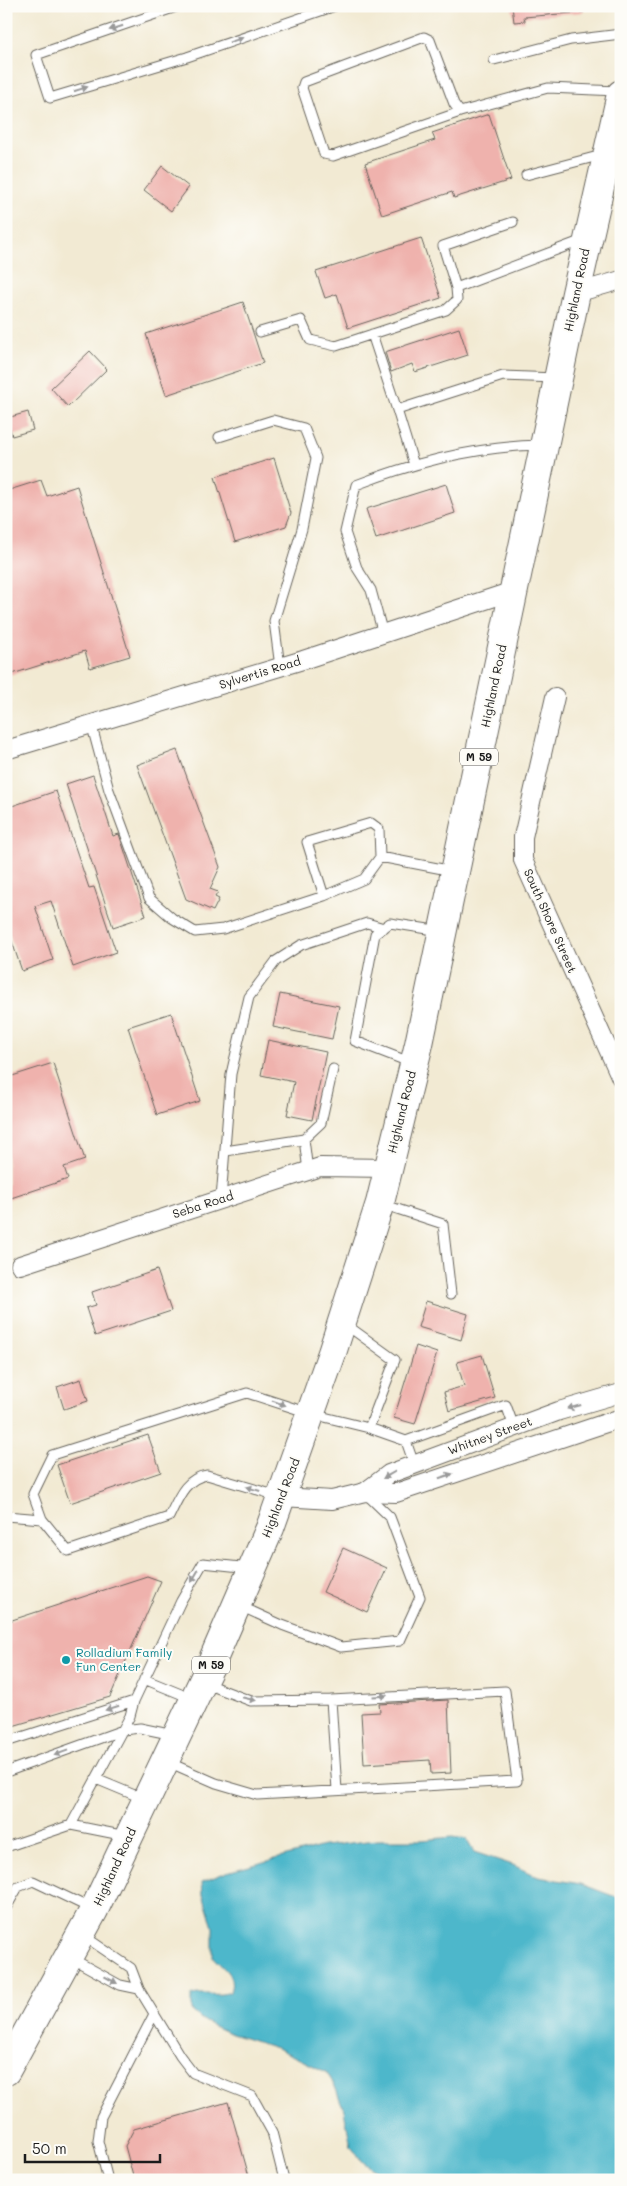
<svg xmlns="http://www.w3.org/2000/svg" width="627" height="2186" font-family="Mali,sans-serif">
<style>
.water{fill:#4eb7cb;stroke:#356a74}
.building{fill:#efb2ad}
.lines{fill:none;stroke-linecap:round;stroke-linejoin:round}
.lane-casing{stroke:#67645c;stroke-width:11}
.street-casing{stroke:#67645c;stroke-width:20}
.highway-casing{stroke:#67645c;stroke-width:30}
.lane{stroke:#fff;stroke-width:9}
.street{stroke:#fff;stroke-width:18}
.highway{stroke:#fff;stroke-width:28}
.oneway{fill:#999}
.culture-dot{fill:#0f9aa8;stroke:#fdfcf7;stroke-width:2}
.labels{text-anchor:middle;stroke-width:4;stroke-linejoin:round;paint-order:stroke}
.shield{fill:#fdfcf7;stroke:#605f5e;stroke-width:1}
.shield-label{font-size:11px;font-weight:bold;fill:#1c1c1c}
.street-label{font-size:12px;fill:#1c1c1c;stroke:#fdfcf7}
.culture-label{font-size:12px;fill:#0d838f;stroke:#fdfcf7;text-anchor:start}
</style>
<rect width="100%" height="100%" fill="#fdfcf7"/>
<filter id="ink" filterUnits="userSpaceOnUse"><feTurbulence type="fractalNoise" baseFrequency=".02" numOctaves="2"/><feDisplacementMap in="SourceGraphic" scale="10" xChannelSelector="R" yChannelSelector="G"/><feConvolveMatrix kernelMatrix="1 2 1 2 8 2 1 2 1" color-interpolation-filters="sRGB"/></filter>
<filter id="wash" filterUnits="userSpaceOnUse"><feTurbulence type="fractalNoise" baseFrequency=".0096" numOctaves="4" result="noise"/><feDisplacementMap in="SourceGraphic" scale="20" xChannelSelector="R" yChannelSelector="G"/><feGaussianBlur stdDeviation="1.12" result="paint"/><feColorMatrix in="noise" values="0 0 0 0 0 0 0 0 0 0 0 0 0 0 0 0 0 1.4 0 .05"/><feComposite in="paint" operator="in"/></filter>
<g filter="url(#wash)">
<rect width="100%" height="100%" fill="#f2ead3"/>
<path class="water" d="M452 1837 466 1839 474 1852 513 1865 538 1877 581 1884 621 1899V2180H390L364 2163 351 2147 344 2110 334 2084 326 2072 279 2049 229 2033 205 2022 192 2011V1995C206 1992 218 1997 230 1992 236 1974 223 1969 213 1957V1927L203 1895 202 1882 227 1872 324 1846 377 1840H422Z"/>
<g id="blocks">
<path class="building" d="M512 6H583L584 12 524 17 525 21 514 22Z
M489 114 511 180 454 198 452 192 382 215 365 163 435 140 432 133Z
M162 166 189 187 171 211 144 190Z
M421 238 441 298 348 328 337 294 325 298 316 272Z
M243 302 263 363 166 395 146 334Z
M459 328 468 355 415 372 412 364 391 372 385 352Z
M90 351 107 369 68 407 51 388Z
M28 412 33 430 12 436 7 418Z
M274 458 291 513 286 526 235 542 215 477Z
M41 480 47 496 77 486 130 656 90 668 85 651 6 676V491Z
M446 484 455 513 376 539 366 509Z
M177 750 220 867 210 889 218 892 215 897 219 899 213 911 186 899 137 765Z
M93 775 113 836 119 834 146 916 113 927 66 784Z
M56 791 89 888 94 887 116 952 73 967 51 901 35 906 53 960 22 971 6 924V795H8L12 806Z
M280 994 339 1006 332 1039 273 1027Z
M171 1013 200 1101 157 1115 128 1027Z
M268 1040 326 1052 312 1120 287 1115 294 1082 261 1075Z
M53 1063 85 1160 64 1167 68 1179 8 1199 6 1078Z
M157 1270 171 1311 95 1336 86 1308 96 1305 92 1292Z
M426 1301 468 1314 461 1340 418 1327Z
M416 1346 437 1353 415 1424 394 1418Z
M482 1355 495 1398 449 1411 444 1392 464 1386 457 1362Z
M81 1379 88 1401 64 1409 57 1387Z
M148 1435 161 1472 70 1503 57 1465Z
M343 1548 387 1568 367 1612 323 1592Z
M147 1576 161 1581 110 1697 6 1728V1622Z
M448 1700 451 1773 431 1774 430 1760 364 1764 361 1713 380 1712 379 1704Z
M228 2102 250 2180H134L125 2146 134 2129Z"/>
</g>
</g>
<g filter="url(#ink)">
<use href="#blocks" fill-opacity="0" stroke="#67645c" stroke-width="1"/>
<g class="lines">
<g class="lane-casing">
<path id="lane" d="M179 6 36 55 50 98 187 57 335 6
M494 60 571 40 621 34
M460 112 454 104 430 40 424 37 304 82 302 88 324 154 333 156 460 112 548 88 618 91
M526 175 602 155
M456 288 443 246 513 222
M260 332 301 320 310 340 336 346 446 310 457 300 456 288 583 240
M372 334 397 410
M219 437 273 420 304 428 316 458 302 529 274 621 280 667
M414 465 397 410 503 376 556 378
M383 634 371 590 357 568 345 532 356 485C415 462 478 446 542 445
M91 723 109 790 149 898 172 918 195 932 223 929 324 896 364 879 380 857 453 871
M324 896 307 842 371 823 379 829 380 857
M412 1063 355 1041 375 934 390 923 441 931
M304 1139 308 1171
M225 1151 304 1139 321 1123 333 1069
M221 1199 231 1074 249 997 276 961 301 945 367 923 384 928
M382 1204 443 1224 451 1294
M345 1324 395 1360 369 1428 406 1441 414 1464
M406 1441 506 1405 514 1427
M6 1516 42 1519 33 1494 52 1455 247 1393 312 1414 369 1428
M42 1519 68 1551 169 1517C178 1499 185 1478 207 1475L278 1496
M240 1606 282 1625 341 1647 400 1641 420 1597 390 1517 365 1493
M144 1679 193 1699
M331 1700 337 1790
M6 1742 134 1701 181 1601 203 1563 250 1568
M168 1762 216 1783 257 1795 517 1781 505 1691 331 1700 251 1701 204 1683
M6 1772 123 1730 140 1728 174 1735
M96 1779 144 1799
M126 1836 71 1825 130 1716 134 1701
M6 1847 71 1825
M6 1908 18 1887 33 1881 92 1909
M71 1958 120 1985 139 1989 131 1968 84 1936
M139 1989 180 2056 193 2073 252 2096 272 2132 284 2180
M108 2180 98 2141 101 2117 154 2014"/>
</g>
<g class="street-casing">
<path id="street" d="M576 293 621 280
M555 697 523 837V860L621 1078
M6 750 303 660 513 591
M20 1265 320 1167 388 1168
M365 1492 389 1474 559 1411 621 1393
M282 1497 332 1500 365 1492 396 1493 621 1418"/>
</g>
<g class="highway-casing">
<path id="highway" d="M6 2071 94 1910 211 1664 270 1528 332 1353 380 1203 419 1044 576 293 621 94"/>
</g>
<use href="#lane" class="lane"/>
<use href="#street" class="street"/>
<use href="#highway" class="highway"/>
</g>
<defs><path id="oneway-solid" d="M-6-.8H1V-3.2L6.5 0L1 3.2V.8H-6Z" transform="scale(1.25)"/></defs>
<g class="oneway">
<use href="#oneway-solid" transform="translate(116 28) rotate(162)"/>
<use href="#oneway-solid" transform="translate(236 40) rotate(-19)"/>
<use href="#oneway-solid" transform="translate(81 89) rotate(-17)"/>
<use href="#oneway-solid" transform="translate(279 1403) rotate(19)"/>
<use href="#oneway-solid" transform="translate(574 1407) rotate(164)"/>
<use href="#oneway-solid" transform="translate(389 1475) rotate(150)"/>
<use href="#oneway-solid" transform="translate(446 1476) rotate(-18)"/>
<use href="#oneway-solid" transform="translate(253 1489) rotate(-164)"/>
<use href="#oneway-solid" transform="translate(195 1576) rotate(120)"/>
<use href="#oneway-solid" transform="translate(380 1696) rotate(-4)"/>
<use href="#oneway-solid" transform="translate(249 1699) rotate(13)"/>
<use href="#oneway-solid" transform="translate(112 1708) rotate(162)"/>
<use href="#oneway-solid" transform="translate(61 1753) rotate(160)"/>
<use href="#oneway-solid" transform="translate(111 1980) rotate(29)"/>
</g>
</g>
<circle class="culture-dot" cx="66" cy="1660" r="5"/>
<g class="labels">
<g class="shield">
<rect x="460" y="748.5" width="38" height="17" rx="4"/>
<rect x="192" y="1656.5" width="38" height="17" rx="4"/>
</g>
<g class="shield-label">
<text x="479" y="761">M 59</text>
<text x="211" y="1669">M 59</text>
</g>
<g class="street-label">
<text transform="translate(577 290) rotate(-78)" y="4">Highland Road</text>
<text transform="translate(260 673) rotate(-17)" y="4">Sylvertis Road</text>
<text transform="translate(494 686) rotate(-78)" y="4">Highland Road</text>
<text transform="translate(550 921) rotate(66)" y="4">South Shore Street</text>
<text transform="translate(402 1112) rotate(-76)" y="4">Highland Road</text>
<text transform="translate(203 1205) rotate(-18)" y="4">Seba Road</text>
<text transform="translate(490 1436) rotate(-20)" y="4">Whitney Street</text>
<text transform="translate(281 1498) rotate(-69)" y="4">Highland Road</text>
<text transform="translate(115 1867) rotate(-65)" y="4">Highland Road</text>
</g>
<g class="culture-label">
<text x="76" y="1657">Rolladium Family<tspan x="76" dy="14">Fun Center</tspan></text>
</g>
</g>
<rect width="627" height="2186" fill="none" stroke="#fdfcf7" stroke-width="25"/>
<path d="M25 2154v8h135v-8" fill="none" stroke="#1c1c1c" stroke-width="2.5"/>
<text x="32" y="2154" font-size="15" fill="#1c1c1c" stroke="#fdfcf7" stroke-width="4" paint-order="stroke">50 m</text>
</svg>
